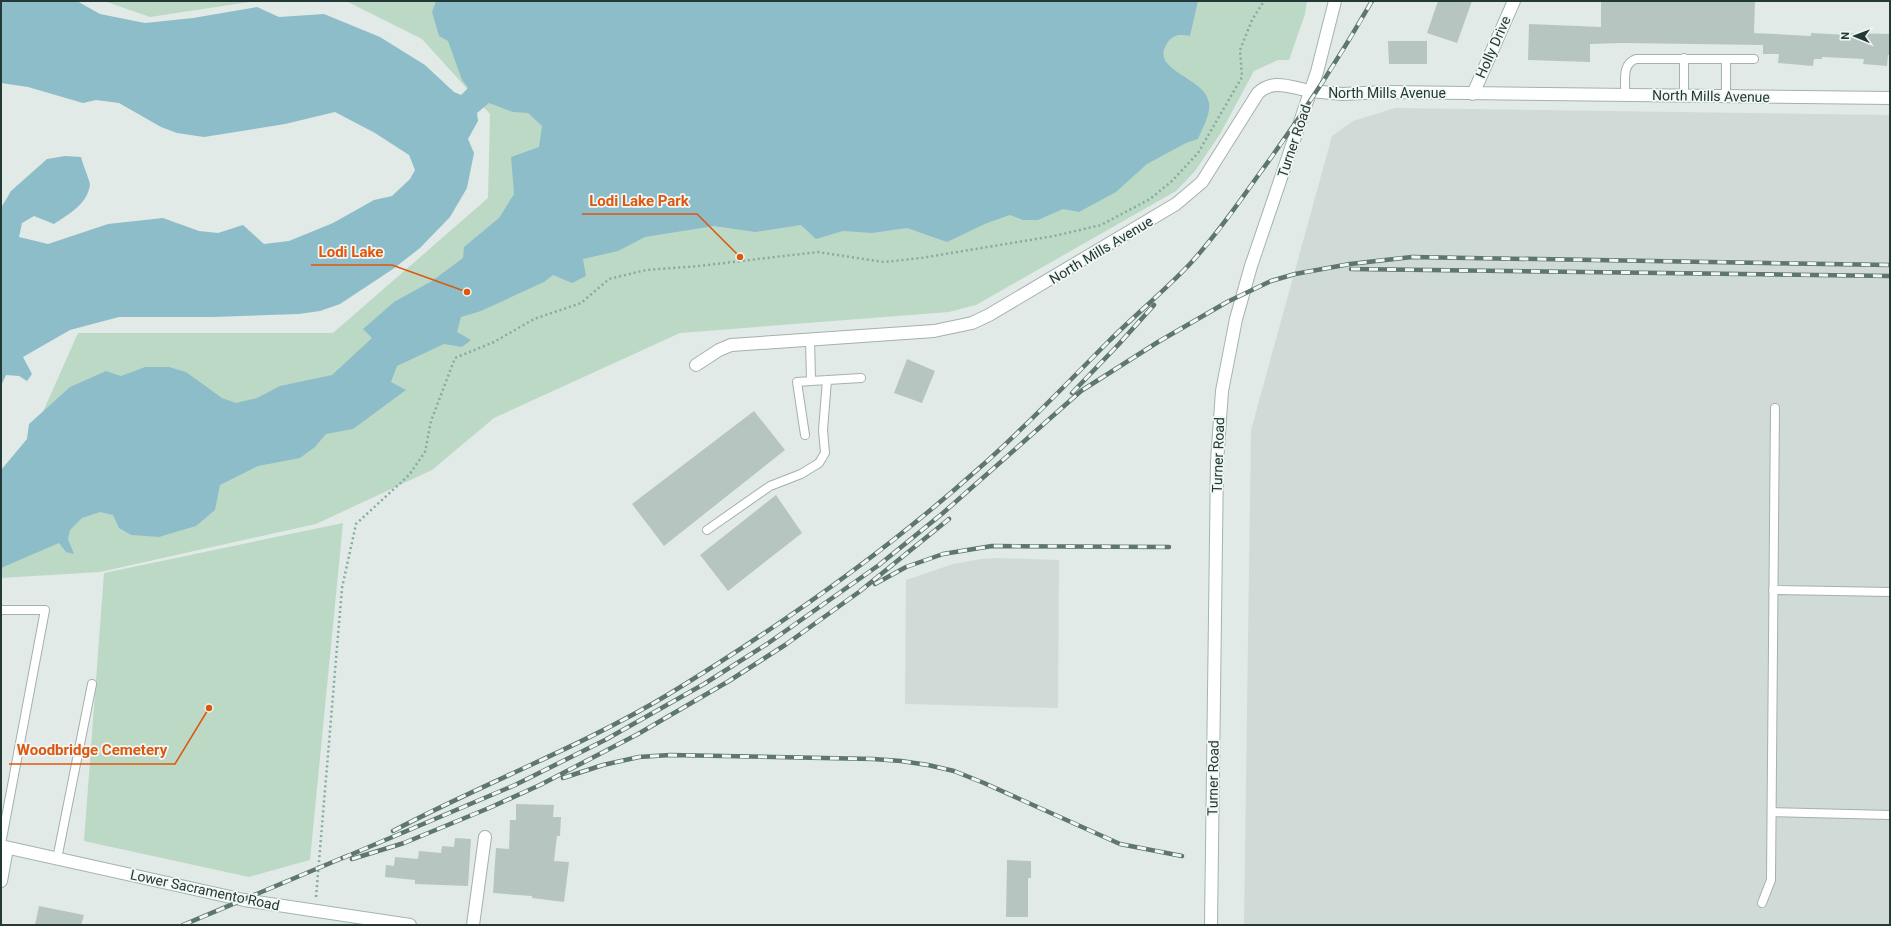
<svg xmlns="http://www.w3.org/2000/svg" width="1891" height="926" font-family="Roboto,sans-serif">
<style>
.built{fill:#d0dad6}
.green{fill:#bcd9c6}
.water{fill:#8ebdca}
.building{fill:#b7c5c0}
.lines{fill:none;stroke-linecap:round;stroke-linejoin:round}
.service-casing{stroke:#a4b1ae;stroke-width:10}
.minor-casing{stroke:#a4b1ae;stroke-width:14}
.tertiary-casing{stroke:#a4b1ae;stroke-width:14}
.secondary-casing{stroke:#a1b5af;stroke-width:14}
.path{stroke:#85aba1;stroke-width:2.5;stroke-dasharray:2 3;stroke-linecap:butt}
.service{stroke:#fff;stroke-width:8}
.minor{stroke:#fff;stroke-width:12}
.tertiary{stroke:#fff;stroke-width:12}
.secondary{stroke:#fff;stroke-width:12}
.rail-casing{stroke:#5e7570;stroke-width:4.5}
.rail{stroke:#f1f7f5;stroke-width:3;stroke-dasharray:9;stroke-linecap:butt}
.labels{text-anchor:middle;stroke-width:3.5;stroke-linejoin:round;paint-order:stroke}
.street-label{font-size:14px;fill:#233935;stroke:#f1f7f5}
.leader{fill:none;stroke:#de570e;stroke-width:1.5}
.callout-dot{fill:#de570e;stroke:#f1f7f5;stroke-width:1.5}
.callout-label{font-size:15px;text-anchor:middle;font-weight:bold;fill:#de570e;stroke:#f1f7f5;stroke-width:3.5;stroke-linejoin:round;paint-order:stroke}
</style>
<rect width="100%" height="100%" fill="#e1eae7"/>
<path class="built" d="M1395 108 1890 115V925H1244L1251 430 1332 136 1353 121Z
M998 558 1059 560 1058 708 905 704 906 580 953 564 981 559Z"/>
<path class="green" d="M104 1H256L150 17Z
M346 1H1307L1305 14 1289 60H1278L1254 71 1220 134 1195 171 1176 191 976 305 949 312 680 333 494 418 432 470 316 524 100 572 1 578V506L78 333H333L488 198 490 114 422 39Z
M343 523 310 860 249 877 84 841 104 573Z"/>
<path class="water" d="M1 1H77L100 14 145 23 193 18 257 7 279 17 324 14 380 37 425 65 454 92 461 95 468 88 462 80 448 41 439 36 432 12 436 1H1198L1190 36C1182 34 1173 34 1168 42 1147 71 1205 76 1209 103 1211 114 1202 129 1198 139L1186 143 1147 164 1116 192 1079 212 1063 209 1038 220H1023L1010 215 987 223 947 242 907 228 872 233 843 231 816 239 801 225 755 232 714 226 645 237 618 251 583 259 586 276 572 283 553 275 544 282 481 311 461 317 457 332 471 340 462 347 444 344 397 366 391 382 406 390 353 429 326 434 315 447 300 458 258 466 220 485 215 510 196 526 159 537 131 535 119 528 113 515 100 512 82 518 70 530 68 539 74 554 66 552 59 543 1 568V470L27 439 29 424 70 387 106 371 121 376 145 367H169L186 372 222 398 236 403 257 398 280 386 332 375 372 338 363 329 394 302 432 281 463 258 464 247 499 218 514 194 511 157 539 147 542 126 528 113 513 112 489 103 477 113 478 121 468 139 474 153 467 188 450 217 420 248 393 269 340 304 320 311 299 314 213 317H119L70 330 23 357 32 374 27 381 19 376 6 375 1 386V208L11 191 47 159 65 156 81 157C82 162 90 182 90 184 88 204 69 214 54 224L34 216 22 223 19 237 48 244 108 224 163 218 199 231 218 233 243 225 264 244 289 241 333 223 374 200 392 196 410 179 415 170 409 155 375 133 335 112 285 124 204 137 177 133 161 127 119 103 96 100 83 103 28 87 1 83Z"/>
<path class="building" d="M1438 1H1472L1457 43 1427 33Z
M1601 1H1755L1754 33 1811 36V33L1848 35V33L1890 34V55H1888L1887 66 1863 64 1864 59 1822 57V59H1814L1813 66 1778 63 1779 54H1763V45L1623 43 1590 44V62L1528 60 1529 24 1601 27Z
M1388 41H1427V64H1389Z
M907 359 935 371 922 403 894 393Z
M754 411 785 450 664 546 632 504Z
M776 495 802 533 728 591 700 555Z
M516 804 554 805 553 817H561L560 836H557L554 861 569 862 564 902 532 898V896L493 893 496 848 509 849 510 820H516Z
M455 838 471 839 468 886 415 884V880L385 877 386 865 394 866 395 857 418 859 419 851 441 853 442 846 454 847Z
M1007 860 1031 861V878H1028V917H1006Z
M39 906 84 915 81 925H35Z"/>
<g class="lines">
<g class="service-casing">
<path id="service" d="M1684 58V96
M1726 59V96
M1625 95C1626 82 1621 64 1636 59H1754
M810 339 811 381 861 378
M805 435 797 382 811 381
M707 530 770 486 801 474 819 463 825 453 823 430 827 380
M1773 590 1890 592
M1 610H45L1 844
M1772 812 1890 815
M57 859 92 684
M1762 903 1771 880 1775 408"/>
</g>
<g class="minor-casing">
<path id="minor" d="M696 365 719 350 731 345 934 331 972 323 989 315 1176 204 1202 182 1258 93C1273 78 1292 88 1311 91
M1 881 7 848
M473 925 485 837"/>
</g>
<g class="tertiary-casing">
<path id="tertiary" d="M1311 91 1342 94 1387 92 1890 98
M1473 94 1514 1"/>
</g>
<g class="secondary-casing">
<path id="secondary" d="M1 846 244 900 410 925
M1211 925 1217 462 1222 391 1236 319 1251 266 1317 72 1335 1"/>
</g>
<path class="path" d="M316 897 342 588 356 524 409 475 425 452 431 421 455 358 494 342 534 319 581 303 609 279 646 270 699 266 818 252 884 262 921 258 1054 236 1101 225 1150 199 1172 181 1198 153 1242 77 1240 50 1252 20 1264 1"/>
<use href="#service" class="service"/>
<use href="#minor" class="minor"/>
<use href="#tertiary" class="tertiary"/>
<use href="#secondary" class="secondary"/>
<g class="rail-casing">
<path id="rail" d="M1351 269 1890 276
M1072 393 1119 344 1154 305
M875 584 906 567 943 554 992 546 1169 547
M563 778 603 765 639 757 670 755 873 759 901 761 928 765 954 771 984 783 1120 844 1182 856
M393 831C484 783 581 747 669 694 777 628 882 555 977 470 1023 430 1065 385 1108 342 1134 316 1163 292 1189 265 1214 238 1236 207 1257 177 1299 120 1337 62 1372 1
M343 858 515 785 605 740 704 684 767 644 879 565 943 513 1081 391 1158 342 1227 302 1271 281 1295 274 1350 264 1412 257 1890 265
M352 859 404 843 489 808 540 785 638 734 729 681 785 645 859 592 949 519
M183 925 347 856"/>
</g>
<use href="#rail" class="rail"/>
</g>
<g class="labels">
<g class="street-label">
<text transform="translate(1493 47) rotate(-66)" y="5">Holly Drive</text>
<text x="1387" y="98">North Mills Avenue</text>
<text transform="translate(1711 96) rotate(1)" y="5">North Mills Avenue</text>
<text transform="translate(1294 141) rotate(-71)" y="5">Turner Road</text>
<text transform="translate(1101 250) rotate(-31)" y="5">North Mills Avenue</text>
<text transform="translate(1218 455) rotate(-88)" y="5">Turner Road</text>
<text transform="translate(1213 778) rotate(-89)" y="5">Turner Road</text>
<text transform="translate(205 890) rotate(12)" y="5">Lower Sacramento Road</text>
</g>
</g>
<path class="leader" d="M740 257L697 214H582M467 292L392 265H311M209 708L175 764H9"/>
<g class="callout-dot">
<circle cx="740" cy="257" r="4"/>
<circle cx="467" cy="292" r="4"/>
<circle cx="209" cy="708" r="4"/>
</g>
<g class="callout-label">
<text x="639" y="206">Lodi Lake Park</text>
<text x="351" y="257">Lodi Lake</text>
<text x="92" y="755">Woodbridge Cemetery</text>
</g>
<rect width="1891" height="926" fill="none" stroke="#233935" stroke-width="4"/>
<g transform="translate(1855 36) rotate(271)" stroke="#f1f7f5" stroke-width="3" paint-order="stroke">
<path d="M0-3L7 15L0 10L-7 15Z" fill="#233935"/>
<text y="-6" font-size="11" font-weight="bold" text-anchor="middle" fill="#233935">N</text>
</g>
</svg>
